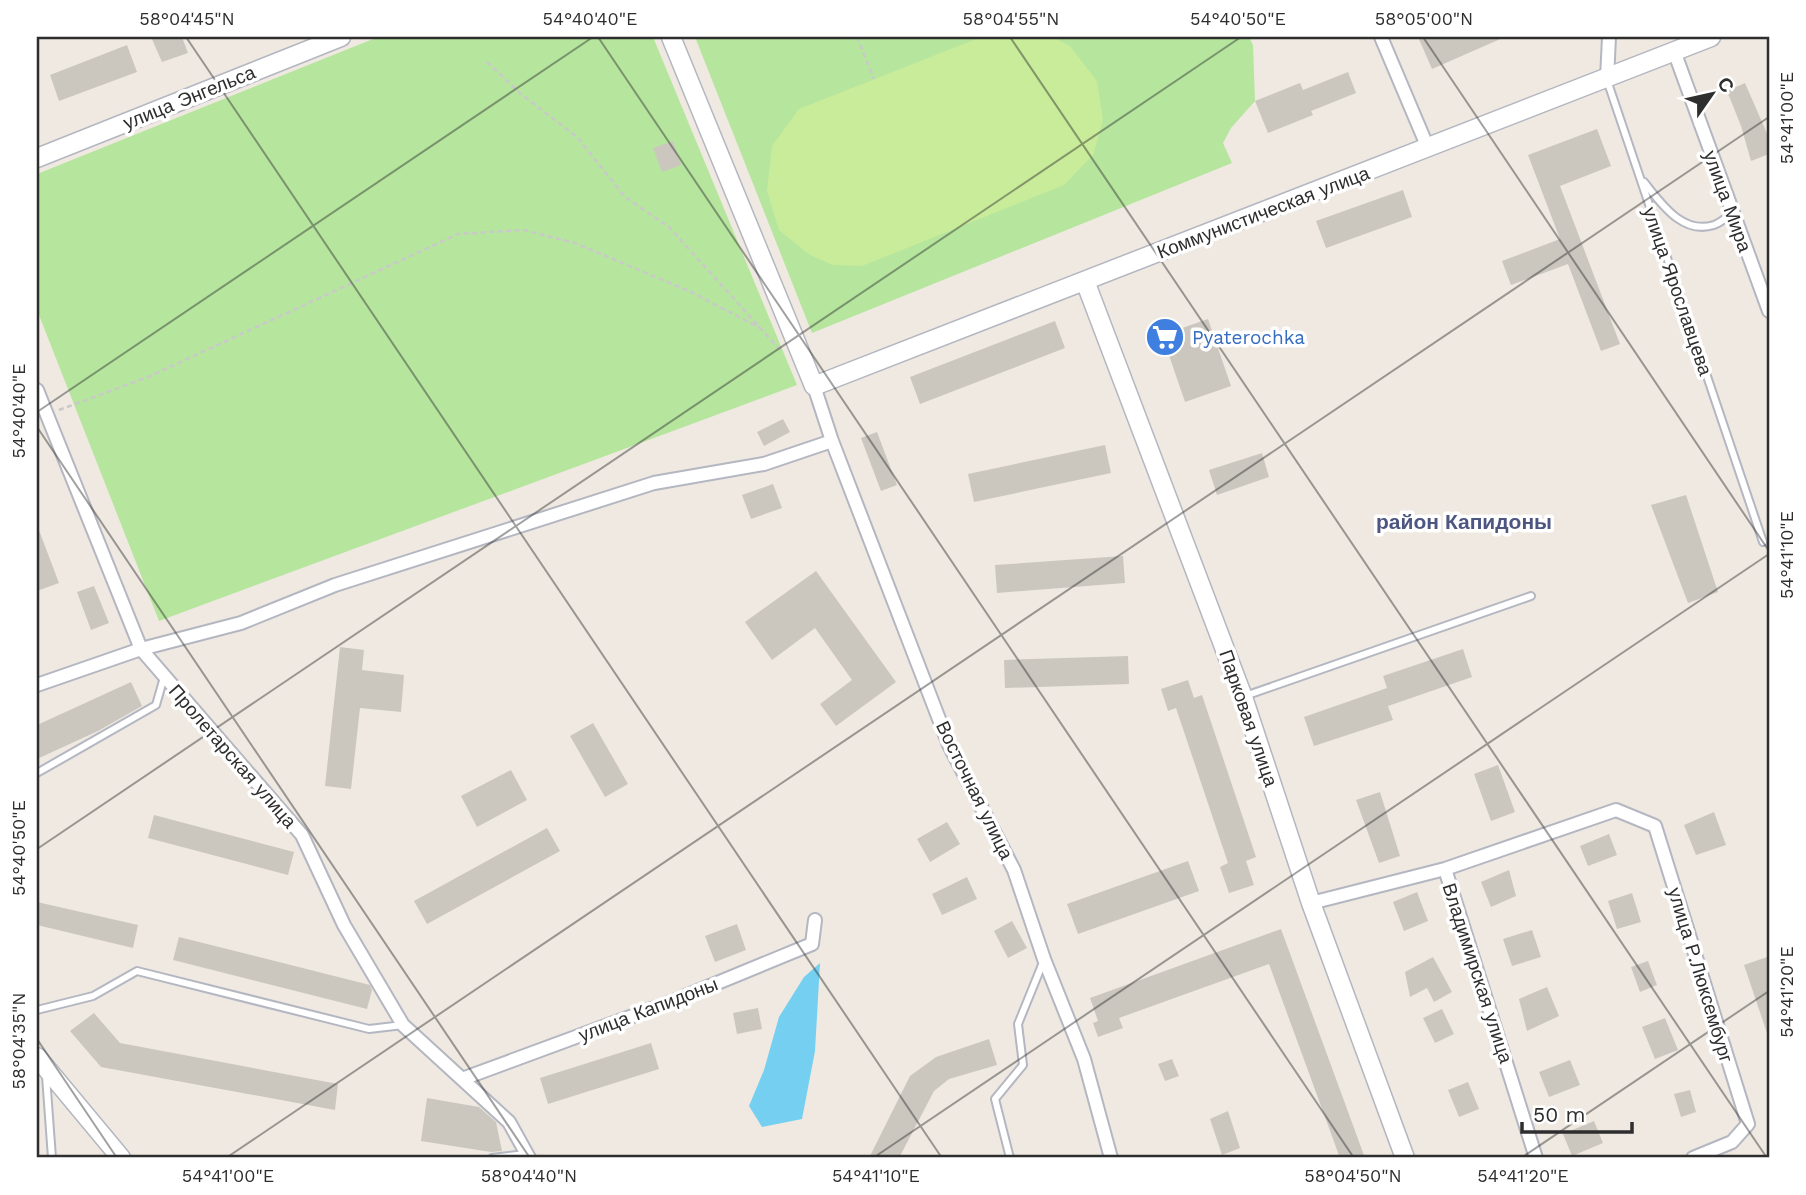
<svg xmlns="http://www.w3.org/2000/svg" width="1806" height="1195" font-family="'Work Sans',sans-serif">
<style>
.green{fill:#b6e59e}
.pitch{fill:#c9ec9a}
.water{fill:#75cff0}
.building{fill:#cbc7bf}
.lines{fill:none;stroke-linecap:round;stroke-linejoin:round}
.lane-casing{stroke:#b4b7c1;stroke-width:10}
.street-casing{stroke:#b4b7c1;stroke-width:16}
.secondary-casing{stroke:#b4b7c1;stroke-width:21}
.path{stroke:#c9c9c9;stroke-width:2.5;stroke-dasharray:5 3.5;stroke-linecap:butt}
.lane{stroke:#fff;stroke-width:6}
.street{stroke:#fff;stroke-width:12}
.secondary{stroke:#fff;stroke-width:18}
.ticks{fill:none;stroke:#2e2e2e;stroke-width:2;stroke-opacity:0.45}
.labels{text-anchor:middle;stroke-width:7;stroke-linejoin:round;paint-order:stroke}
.street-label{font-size:19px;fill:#2e2e2e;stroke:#fff}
.shop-label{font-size:19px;fill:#366cbe;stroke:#fff;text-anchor:start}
.neighbourhood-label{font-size:21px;font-weight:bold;fill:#4d5680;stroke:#fff}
.neatline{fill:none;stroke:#2e2e2e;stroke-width:2.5}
.ticks-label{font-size:18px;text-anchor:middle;fill:#2e2e2e}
</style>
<rect width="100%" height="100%" fill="#efe9e1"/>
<path class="green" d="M378 37H653L797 385 159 621 37 310V174Z
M695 37H1249L1253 45 1255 101 1231 128 1223 143 1232 163 812 333Z"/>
<path class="pitch" d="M981 37H1053L1070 46 1097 81 1103 120 1093 155 1064 185 862 266 833 265 810 255 779 230 767 191 772 146 799 109Z"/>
<path class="water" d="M820 963 815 1051 802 1119 762 1127 749 1106 764 1070 779 1017 804 977Z"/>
<path class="building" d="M151 37H182L188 53 162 62Z
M1418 37H1505L1432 69Z
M127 45 137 72 59 101 50 75Z
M1348 72 1356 93 1311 111 1313 115 1268 133 1255 101 1300 83 1303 90Z
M1745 83 1769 138V154L1751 161 1741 126 1727 91Z
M1597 129 1611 166 1560 186 1620 344 1601 351 1568 264 1511 285 1502 261 1560 239 1528 155Z
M673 141 681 165 662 172 653 148Z
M1403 190 1412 217 1326 248 1316 221Z
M1208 319 1231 386 1185 402 1162 335Z
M1055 321 1065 348 920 404 910 377Z
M783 419 790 432 764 446 757 432Z
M877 432 897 485 881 491 861 438Z
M1105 445 1111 473 974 502 968 474Z
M1262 453 1269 477 1217 495 1209 470Z
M773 484 782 508 751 519 742 495Z
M1686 495 1718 592 1688 603 1651 505Z
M37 525 59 583 37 591Z
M1123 556 1125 583 997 593 995 565Z
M816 571 896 682 836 726 820 704 852 680 815 628 772 660 745 622Z
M94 586 109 623 91 630 77 592Z
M340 647 364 650 362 670 404 675 401 712 360 708 351 789 325 786Z
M1463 649 1472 677 1388 706 1393 720 1314 746 1304 717 1387 688 1383 676Z
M1128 656 1129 684 1005 688 1004 660Z
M1188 680 1194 698 1202 695 1256 857 1246 861 1254 885 1229 893 1220 867 1228 863 1176 708 1168 711 1161 689Z
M131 682 142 706 98 731 37 759V725Z
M593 723 628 784 605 797 570 736Z
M1498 765 1515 812 1491 821 1474 774Z
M511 770 527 800 477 827 461 796Z
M1380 792 1400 856 1379 863 1356 800Z
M1714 812 1726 845 1696 855 1684 825Z
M154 815 294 852 288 875 148 838Z
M947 822 960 844 930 862 917 839Z
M547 828 560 851 427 924 414 901Z
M1609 834 1617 855 1588 866 1580 846Z
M1188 861 1199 891 1078 934 1067 904Z
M1509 870 1516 896 1491 907 1481 882Z
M967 877 977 899 942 915 932 894Z
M1417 892 1428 921 1404 931 1393 902Z
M1632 893 1641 922 1617 929 1608 901Z
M37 902 138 925 133 948 37 925Z
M1012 921 1027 948 1008 958 994 931Z
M737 924 746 950 715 962 705 936Z
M1281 929 1365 1158H1340L1269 964 1119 1018 1123 1028 1098 1037 1093 1023 1098 1021 1090 998Z
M1532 930 1541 957 1512 966 1503 939Z
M179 937 370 985 372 990 367 1009 173 960Z
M1433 957 1452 992 1434 1002 1427 988 1410 997 1405 972Z
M1767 957 1769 963V1032L1767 1033 1744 965Z
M1648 961 1657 985 1640 992 1631 967Z
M1547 987 1559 1016 1527 1031 1519 999Z
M758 1008 762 1029 737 1034 733 1013Z
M1442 1009 1454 1034 1435 1043 1423 1018Z
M94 1013 120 1043 338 1084 335 1110 101 1067 70 1031Z
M1665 1018 1678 1050 1655 1059 1642 1027Z
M989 1039 997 1065 949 1079 934 1091 899 1158H869L910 1076 936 1057Z
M651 1043 659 1069 548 1104 540 1078Z
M1172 1059 1179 1076 1165 1081 1158 1064Z
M1570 1060 1580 1085 1549 1097 1539 1072Z
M1468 1082 1479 1109 1459 1117 1448 1090Z
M1690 1090 1696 1112 1681 1117 1674 1094Z
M427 1098 479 1107 496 1122 502 1151 491 1152 421 1141Z
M1228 1111 1240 1148 1222 1155 1210 1119Z
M1594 1121 1603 1143 1572 1156 1563 1134Z"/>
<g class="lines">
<g class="lane-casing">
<path id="lane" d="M1607 80 1763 542
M1644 182C1661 203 1682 235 1714 225 1720 223 1727 217 1732 213
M1245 696 1531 596
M37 773 156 705 164 677
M37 1010 93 996 137 971 369 1029 403 1025
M46 1076 52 1158
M492 1158 526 1154
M1010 1158 995 1099 1023 1065 1018 1024 1044 960"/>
</g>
<g class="street-casing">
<path id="street" d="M1381 37 1428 148
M1674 51 1769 311
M1607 79 1609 37
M814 386 832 441 949 745 1014 870 1044 959 1084 1059 1111 1158
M37 390 141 649 302 835 344 925 403 1025 509 1122 529 1158
M37 685 141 649 241 623 335 585 654 483 764 464 832 441
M1445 869 1536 1158
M1311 903 1445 869 1616 810 1655 826 1748 1124 1732 1142 1693 1158
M462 1079 676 1000 812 944 815 920"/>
</g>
<g class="secondary-casing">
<path id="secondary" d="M671 37 814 386 1711 37
M37 158 341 37
M1085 281 1243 697 1311 903 1405 1158
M37 1057 121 1158"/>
</g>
<path class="path" d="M857 37 874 79
M487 62 521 94 577 137 625 197 669 227 781 351
M59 410 148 377 458 234 524 230 575 243 691 292 760 328"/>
<use href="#lane" class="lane"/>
<use href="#street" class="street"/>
<use href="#secondary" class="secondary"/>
</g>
<path class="ticks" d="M186 37 942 1158M598 37 1354 1158M1010 37 1767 1158M1423 37 1769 551M37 412 593 37M37 427 530 1158M37 849 1241 37M37 1039 117 1158M226 1158 1769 117M873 1158 1769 554M1521 1158 1769 991"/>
<defs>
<g id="supermarket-disc" transform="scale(2.0125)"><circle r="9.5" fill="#3f7fe0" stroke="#fff"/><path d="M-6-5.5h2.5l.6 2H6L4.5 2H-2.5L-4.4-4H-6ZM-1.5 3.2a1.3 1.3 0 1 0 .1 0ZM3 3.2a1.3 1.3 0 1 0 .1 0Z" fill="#fff"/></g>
</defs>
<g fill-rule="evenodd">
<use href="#supermarket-disc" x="1165" y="337"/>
</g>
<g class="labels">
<g class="street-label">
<text transform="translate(189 97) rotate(-22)" y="7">улица Энгельса</text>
<text transform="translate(1728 201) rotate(70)" y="7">улица Мира</text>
<text transform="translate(1263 212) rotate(-21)" y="7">Коммунистическая улица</text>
<text transform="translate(1678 291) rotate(71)" y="7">улица Ярославцева</text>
<text transform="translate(1249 718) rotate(71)" y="7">Парковая улица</text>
<text transform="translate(233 756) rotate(49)" y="7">Пролетарская улица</text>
<text transform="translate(975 790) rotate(64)" y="7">Восточная улица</text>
<text transform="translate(1478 973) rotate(72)" y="7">Владимирская улица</text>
<text transform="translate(1701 975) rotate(73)" y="7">улица Р.Люксембург</text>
<text transform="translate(648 1009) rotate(-21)" y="7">улица Капидоны</text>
</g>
<g class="shop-label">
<text x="1192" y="344">Pyaterochka</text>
</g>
<g class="neighbourhood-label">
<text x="1464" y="529">район Капидоны</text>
</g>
</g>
<rect width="1806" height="1195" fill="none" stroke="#ffffff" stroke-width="77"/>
<g transform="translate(1712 94) rotate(56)" stroke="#ffffff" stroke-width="5" paint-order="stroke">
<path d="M0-5L12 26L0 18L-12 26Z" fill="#2e2e2e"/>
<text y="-10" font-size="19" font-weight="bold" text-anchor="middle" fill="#2e2e2e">С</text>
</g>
<path d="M1522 1122v10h110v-10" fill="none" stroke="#2e2e2e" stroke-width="3.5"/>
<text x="1533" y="1122" font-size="21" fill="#2e2e2e" stroke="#ffffff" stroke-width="5" paint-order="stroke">50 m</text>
<rect x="38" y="38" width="1730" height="1118" class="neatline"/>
<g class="ticks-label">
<text x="187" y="25">58°04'45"N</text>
<text x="590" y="25">54°40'40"E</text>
<text x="1011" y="25">58°04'55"N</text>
<text x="1238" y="25">54°40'50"E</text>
<text x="1424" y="25">58°05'00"N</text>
<text transform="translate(1787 118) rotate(-90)" y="6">54°41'00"E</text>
<text transform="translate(19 411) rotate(-90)" y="6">54°40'40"E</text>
<text transform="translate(1787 555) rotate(-90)" y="6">54°41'10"E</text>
<text transform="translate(19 848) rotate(-90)" y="6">54°40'50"E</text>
<text transform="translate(1787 992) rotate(-90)" y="6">54°41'20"E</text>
<text transform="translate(19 1041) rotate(-90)" y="6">58°04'35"N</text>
<text x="228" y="1182">54°41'00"E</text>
<text x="529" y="1182">58°04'40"N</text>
<text x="876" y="1182">54°41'10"E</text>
<text x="1353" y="1182">58°04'50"N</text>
<text x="1523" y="1182">54°41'20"E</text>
</g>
</svg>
